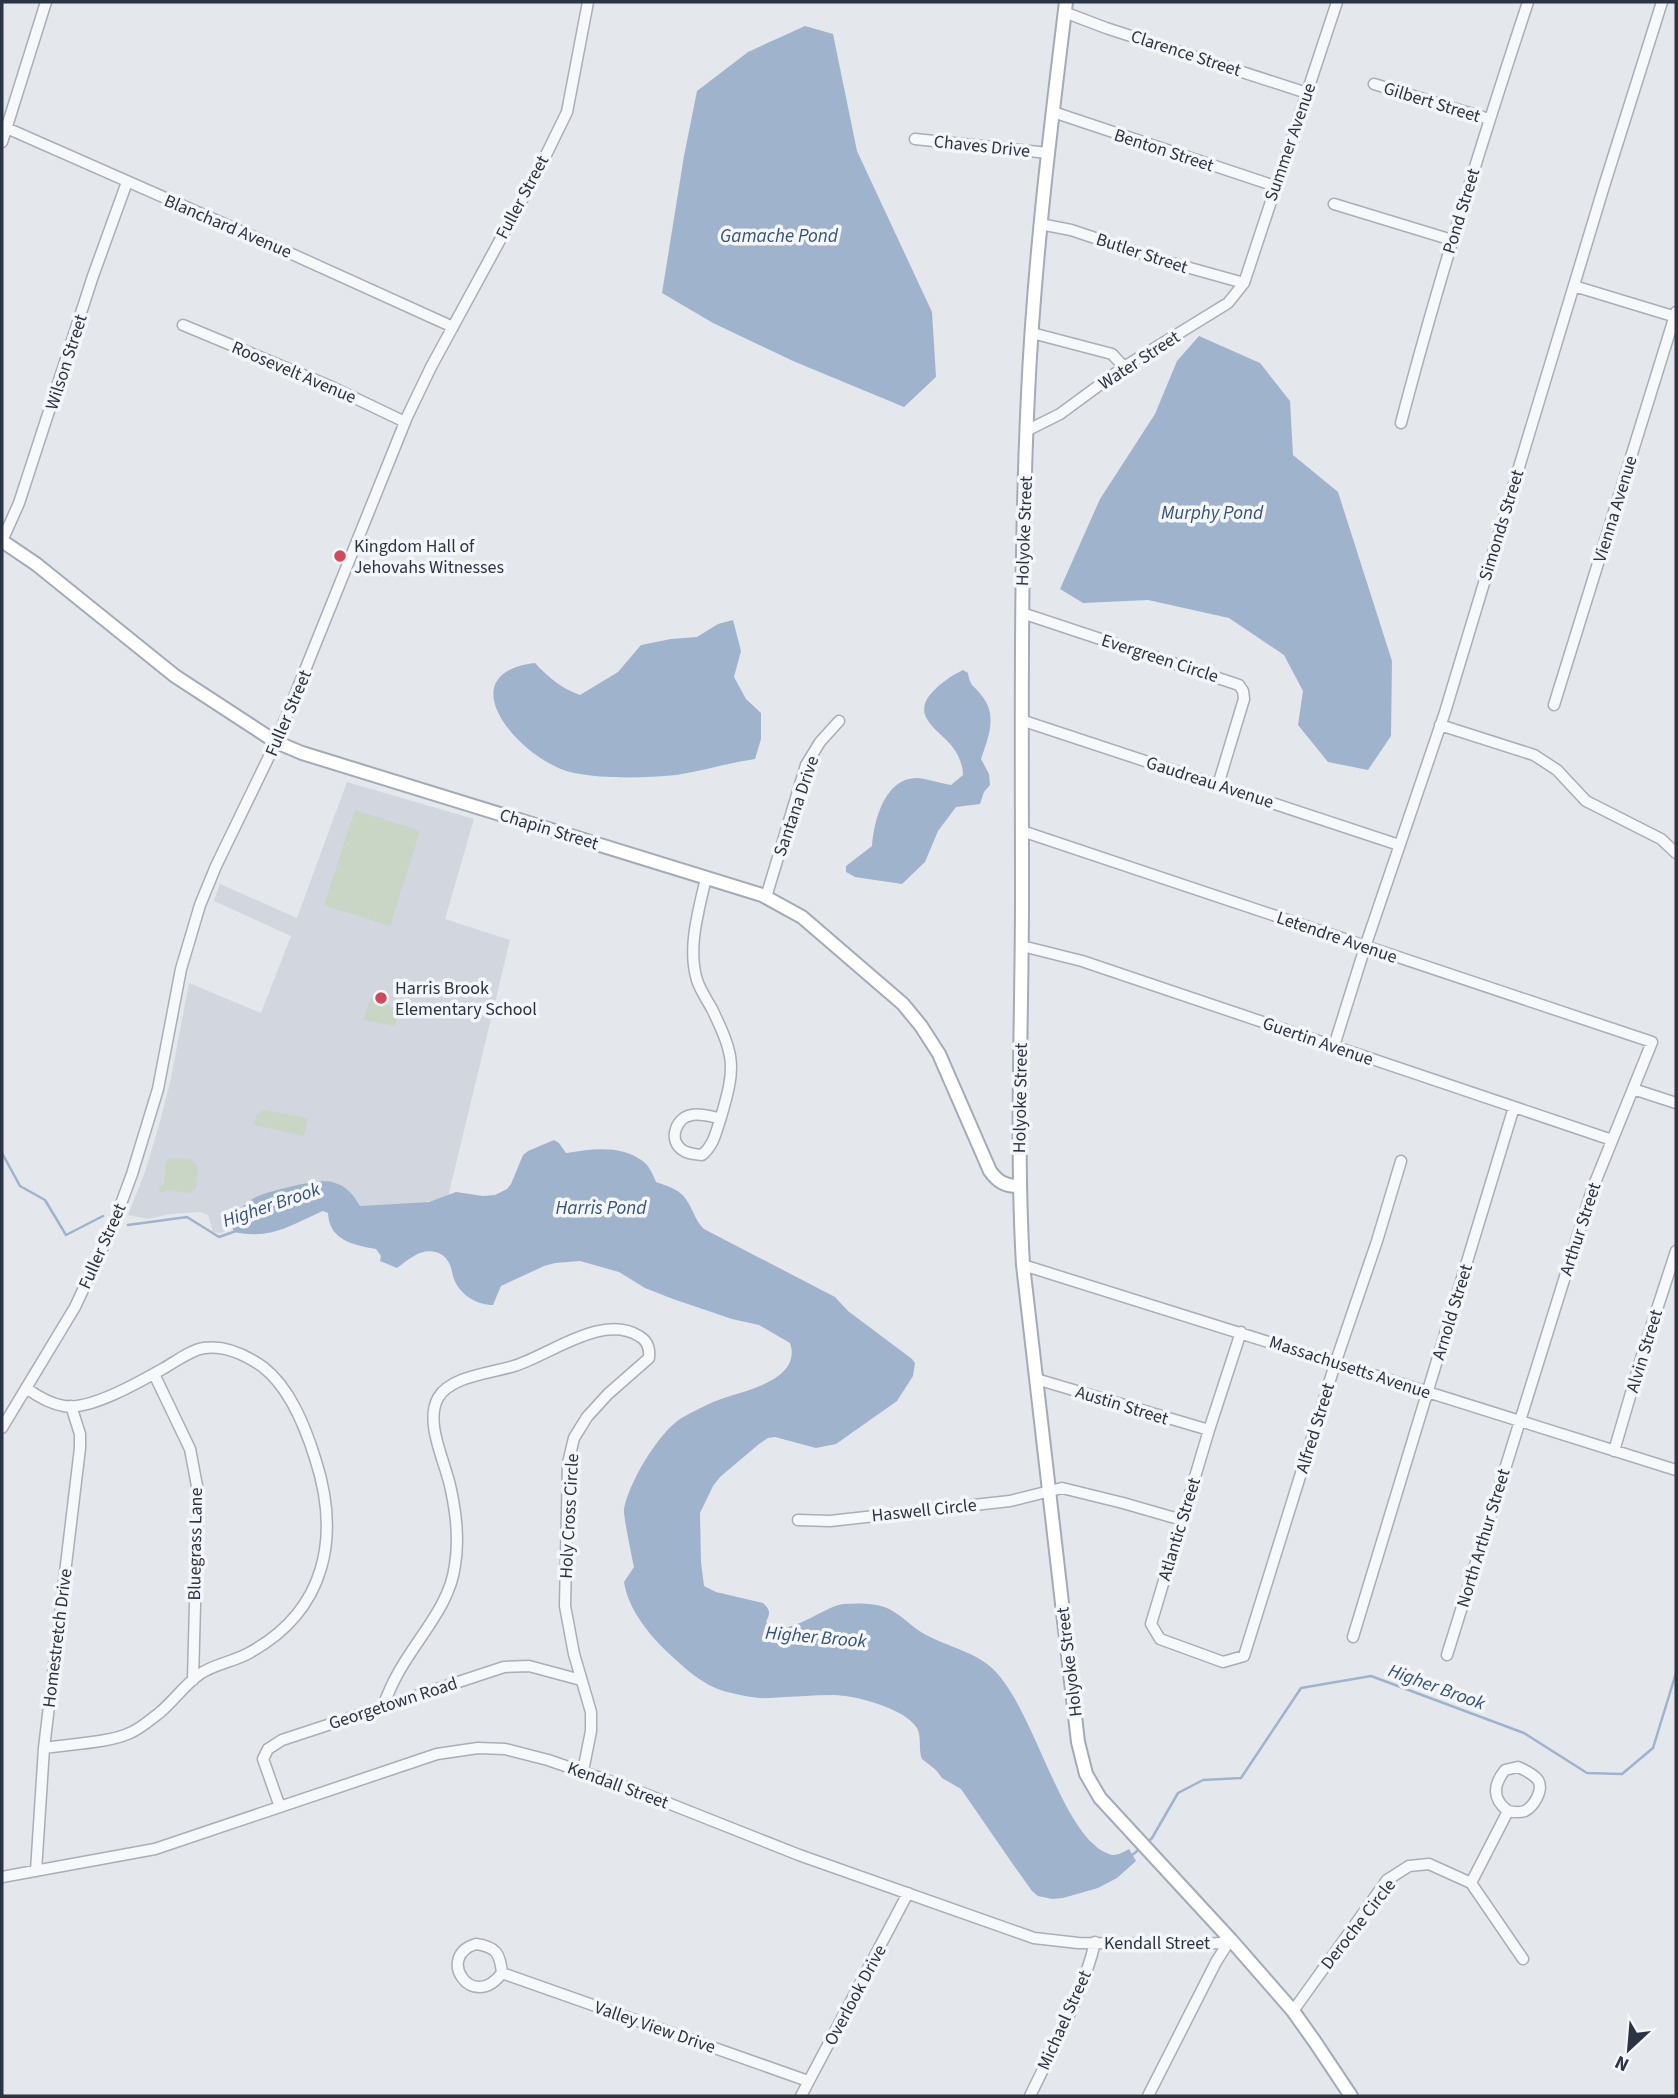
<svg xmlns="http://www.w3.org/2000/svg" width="1678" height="2098" font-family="'Source Sans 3',sans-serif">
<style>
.built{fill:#d2d6de}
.green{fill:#c9d6c5}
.water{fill:#9fb4cc}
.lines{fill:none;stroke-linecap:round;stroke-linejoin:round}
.stream{stroke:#9fb4cc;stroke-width:2.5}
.minor-casing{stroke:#a9aeb7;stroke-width:13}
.major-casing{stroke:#a3abb8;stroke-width:16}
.minor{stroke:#f7f8fa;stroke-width:10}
.major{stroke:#fff;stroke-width:12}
.poi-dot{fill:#d1495b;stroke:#f4f6f9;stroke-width:2.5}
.labels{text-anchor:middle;stroke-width:7;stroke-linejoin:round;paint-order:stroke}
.street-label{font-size:18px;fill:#2b3445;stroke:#f4f6f9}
.poi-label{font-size:18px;fill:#2b3445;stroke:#f4f6f9;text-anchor:start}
.water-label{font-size:19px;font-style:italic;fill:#34527a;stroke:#f4f6f9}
</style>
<rect width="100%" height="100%" fill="#e4e7ec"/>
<path class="built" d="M347 782 474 819 445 919 510 940 448 1197 367 1215 349 1194 236 1212 230 1216 225 1231 221 1233 213 1232 208 1215 200 1212 170 1214 148 1219 128 1215 145 1172 159 1125 170 1083 189 983 261 1013 291 936 214 901 220 884 297 918Z"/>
<path class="green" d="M355 810 420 831 390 926 324 905Z
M372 998 399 1010 395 1026 363 1020 370 1000Z
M263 1110 308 1118 304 1136 254 1125 256 1116Z
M170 1158 190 1159 198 1166 196 1187 190 1193 167 1190 162 1193 159 1191V1187L164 1184 166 1162Z"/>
<path class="water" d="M805 26 833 34 857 151 932 312 936 377 904 407 793 361 713 323 662 293 684 156 697 91 748 52Z
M1199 336 1260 363 1290 401 1293 455 1338 492 1392 661 1391 736 1368 770 1328 762 1298 725 1303 691 1284 655 1229 618 1148 600 1083 603 1060 589 1100 499 1155 414 1177 361Z
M733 620 741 651 734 677 746 699 761 713V739L755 759C728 763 702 771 676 775 644 778 605 779 574 773 523 763 444 674 535 663 549 678 561 688 580 695L618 672 641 645 671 639 697 637 718 624Z
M963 670 968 673C970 687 975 686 982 696 998 716 988 738 981 759L989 774 990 785 984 792 980 804 956 807 938 831 925 862 902 884 855 877 846 872V866L872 846C874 820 885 777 918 778 928 779 940 783 951 785L963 775C963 766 959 756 954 749 944 733 912 719 929 696 938 685 950 676 963 670Z
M554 1140 559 1143 566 1153C591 1149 622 1144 644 1162 650 1167 653 1175 656 1182 670 1187 682 1190 689 1204 694 1213 696 1221 704 1229L835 1297 848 1311 912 1359 915 1363 913 1376 897 1401 836 1444 816 1448 775 1437 768 1438 759 1444 720 1477 713 1486 700 1513 701 1562 704 1586 716 1592 763 1603C771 1610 770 1614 766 1622 785 1642 824 1605 844 1604 857 1603 874 1603 887 1608 899 1613 910 1625 921 1632 944 1646 972 1650 992 1668 1035 1708 1061 1837 1109 1854 1116 1857 1123 1852 1129 1849L1136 1861 1117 1878 1098 1888 1063 1898 1052 1899 1038 1896 1032 1891 1012 1863 961 1789 942 1778 936 1770 922 1759C918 1750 922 1737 917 1728 906 1709 855 1695 834 1695 812 1695 791 1697 769 1698 756 1699 740 1695 727 1692 701 1685 684 1667 665 1650 647 1632 628 1608 624 1582L634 1567C632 1557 623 1515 624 1509 629 1482 658 1434 680 1419 694 1411 709 1403 724 1398 748 1390 802 1379 790 1343L759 1325 732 1319 673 1299 645 1288 619 1272 580 1261 555 1263 544 1266 501 1286 493 1305C477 1305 460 1295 454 1279 452 1274 452 1268 449 1263 444 1252 431 1249 420 1253 412 1256 404 1263 397 1268L380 1261 381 1256 376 1249C353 1245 329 1240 328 1213L323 1211C291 1225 271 1240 234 1232L231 1225C235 1214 246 1201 256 1197 269 1191 320 1178 332 1182 347 1186 352 1193 360 1206L429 1202 456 1192 483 1196 495 1195 507 1189 511 1184 523 1155 528 1151Z"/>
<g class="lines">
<path class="stream" d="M2 1153 20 1186 45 1200 66 1235 103 1216
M128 1225 187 1217 219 1237 236 1231
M1147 1843 1152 1838 1178 1793 1203 1780 1241 1778 1301 1688 1371 1676 1524 1733 1587 1773 1622 1774 1653 1748 1676 1673
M1131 1856 1142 1847"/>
<g class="minor-casing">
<path id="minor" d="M1064 12 1106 28 1307 93
M1374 84 1489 119
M1053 112 1275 186
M2 126 272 245 453 327
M915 139 1048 153
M2 142 46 2
M1334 204 1452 240
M1040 224 1071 230 1161 260 1244 283
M1574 286 1676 317
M183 325 332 387 405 422
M1032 333 1112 354 1124 367
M1401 423C1438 281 1482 141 1528 2
M1028 430 1060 414 1124 367 1228 303 1244 283 1337 2
M2 541 19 503 93 276 127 182
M1022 613 1239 685 1243 691 1244 699 1218 785
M1554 705 1676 312
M1021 720 1399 845
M1440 725 1534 755 1557 770 1586 801 1661 839 1676 853
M1022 831 1652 1042 1592 1190 1447 1655
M706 878C699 909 687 948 697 980 700 990 707 1000 712 1009 735 1057 736 1066 721 1117 716 1132 714 1145 702 1155 694 1154 687 1154 681 1149 668 1138 677 1117 692 1115 700 1113 712 1117 720 1118
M766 897 806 765 820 742 839 721
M1022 946 1082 961 1612 1140
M1334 1046 1365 947 1445 712 1604 186 1662 2
M1633 1089 1676 1103
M1023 1265 1676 1470
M1241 1332 1209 1430 1151 1624 1160 1639 1223 1662 1244 1656 1335 1364 1377 1241 1401 1161
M154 1374 190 1449 198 1491 193 1680
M1036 1379 1209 1430
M26 1388C37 1396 51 1404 64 1406 90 1411 143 1380 166 1367 178 1360 191 1350 204 1348 226 1345 246 1355 263 1367 290 1388 305 1426 315 1458 341 1537 326 1611 249 1653 233 1662 214 1664 200 1674 184 1685 173 1702 158 1714 150 1720 141 1728 132 1732 111 1743 68 1744 44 1748
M2 1428 75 1307 112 1228 132 1174 158 1089 181 969 200 905 216 866 276 742 407 417 431 367 543 161 567 112 588 2
M1614 1451 1643 1352 1676 1251
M798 1520 830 1521 1010 1501 1062 1488 1123 1503 1182 1520
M1353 1637 1514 1107
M383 1706C387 1696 391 1686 396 1677 415 1640 450 1607 455 1565 459 1541 456 1513 451 1490 446 1463 424 1423 438 1398 450 1376 492 1373 514 1366 550 1355 602 1313 639 1336 648 1341 650 1349 649 1358L608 1394 587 1417 574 1438 568 1463 565 1606 574 1654 591 1712V1731L583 1771
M280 1807 263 1759 268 1749 282 1740 504 1667 529 1666 581 1680
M36 1871 44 1748 80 1448V1434L71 1406
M2 1877 155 1849 437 1754 478 1748 505 1749 548 1760 635 1790 799 1855 1034 1938 1078 1943 1204 1944 1219 1943 1231 1940
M1471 1883 1508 1811C1513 1812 1520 1813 1525 1811 1534 1806 1544 1790 1538 1780 1533 1774 1525 1770 1518 1767L1505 1770C1493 1785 1492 1799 1508 1811
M476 1944C496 1947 500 1953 502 1973 472 2013 435 1956 476 1944Z
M502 1973 808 2081
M1293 2011 1387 1880 1409 1866 1429 1864 1471 1883 1523 1959
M801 2096 908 1893
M1030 2096C1052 2050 1084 1992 1095 1942
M1148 2096 1216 1962 1230 1940"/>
</g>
<g class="major-casing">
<path id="major" d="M1066 2C1050 132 1034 263 1028 394 1020 562 1022 729 1022 896 1022 1019 1016 1143 1023 1265L1078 1742 1086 1774 1100 1798 1231 1940 1293 2011 1315 2042 1351 2096
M2 541 36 564 175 676 276 742 302 753 762 895 802 917 903 1004 921 1026 939 1054 990 1171C998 1182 1005 1186 1019 1186"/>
</g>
<use href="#minor" class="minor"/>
<use href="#major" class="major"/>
</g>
<g class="poi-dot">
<circle cx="340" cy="556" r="7"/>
<circle cx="381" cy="998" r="7"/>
</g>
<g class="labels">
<g class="street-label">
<text transform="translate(1186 53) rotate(18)" y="6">Clarence Street</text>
<text transform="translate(1432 102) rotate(17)" y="6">Gilbert Street</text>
<text transform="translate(1290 142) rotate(-71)" y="6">Summer Avenue</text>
<text transform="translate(982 146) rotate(6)" y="6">Chaves Drive</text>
<text transform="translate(1164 150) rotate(18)" y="6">Benton Street</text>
<text transform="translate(522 197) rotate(-62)" y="6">Fuller Street</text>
<text transform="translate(1461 211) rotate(-73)" y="6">Pond Street</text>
<text transform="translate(228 226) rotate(23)" y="6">Blanchard Avenue</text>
<text transform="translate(1142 253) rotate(18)" y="6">Butler Street</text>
<text transform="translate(1139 360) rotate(-33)" y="6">Water Street</text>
<text transform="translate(66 362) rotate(-72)" y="6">Wilson Street</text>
<text transform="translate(294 372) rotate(23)" y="6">Roosevelt Avenue</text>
<text transform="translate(1615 509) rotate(-73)" y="6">Vienna Avenue</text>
<text transform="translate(1501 525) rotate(-73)" y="6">Simonds Street</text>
<text transform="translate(1024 531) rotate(-88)" y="6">Holyoke Street</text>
<text transform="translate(1160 658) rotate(18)" y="6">Evergreen Circle</text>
<text transform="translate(288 713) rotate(-67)" y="6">Fuller Street</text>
<text transform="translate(1210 782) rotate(18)" y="6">Gaudreau Avenue</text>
<text transform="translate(796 806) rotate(-71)" y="6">Santana Drive</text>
<text transform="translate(549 829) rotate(17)" y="6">Chapin Street</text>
<text transform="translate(1337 937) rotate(19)" y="6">Letendre Avenue</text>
<text transform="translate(1318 1041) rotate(19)" y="6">Guertin Avenue</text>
<text transform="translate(1020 1098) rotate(-89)" y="6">Holyoke Street</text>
<text transform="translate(1580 1229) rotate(-72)" y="6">Arthur Street</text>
<text transform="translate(102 1246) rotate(-66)" y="6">Fuller Street</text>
<text transform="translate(1452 1312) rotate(-73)" y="6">Arnold Street</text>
<text transform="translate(1644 1351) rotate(-73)" y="6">Alvin Street</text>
<text transform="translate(1350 1367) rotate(18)" y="6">Massachusetts Avenue</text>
<text transform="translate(1122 1405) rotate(17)" y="6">Austin Street</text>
<text transform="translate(1315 1428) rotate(-73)" y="6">Alfred Street</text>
<text transform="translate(924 1510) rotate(-6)" y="6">Haswell Circle</text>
<text transform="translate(569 1516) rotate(-87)" y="6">Holy Cross Circle</text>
<text transform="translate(1179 1529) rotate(-73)" y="6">Atlantic Street</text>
<text transform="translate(1483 1538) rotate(-73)" y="6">North Arthur Street</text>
<text transform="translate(195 1544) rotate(-89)" y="6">Bluegrass Lane</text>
<text transform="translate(57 1638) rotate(-83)" y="6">Homestretch Drive</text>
<text transform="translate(1069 1662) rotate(-97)" y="6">Holyoke Street</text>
<text transform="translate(393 1703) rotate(-18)" y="6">Georgetown Road</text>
<text transform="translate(618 1785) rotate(20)" y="6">Kendall Street</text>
<text transform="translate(1358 1924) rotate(-52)" y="6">Deroche Circle</text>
<text x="1157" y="1949">Kendall Street</text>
<text transform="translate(855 1995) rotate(-62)" y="6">Overlook Drive</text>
<text transform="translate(1064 2020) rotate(-66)" y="6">Michael Street</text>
<text transform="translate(655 2027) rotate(19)" y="6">Valley View Drive</text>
</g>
<g class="poi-label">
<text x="354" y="552">Kingdom Hall of<tspan x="354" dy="21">Jehovahs Witnesses</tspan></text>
<text x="395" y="994">Harris Brook<tspan x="395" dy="21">Elementary School</tspan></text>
</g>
<g class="water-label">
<text x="779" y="242">Gamache Pond</text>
<text x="1212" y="519">Murphy Pond</text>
<text transform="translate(271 1204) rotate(-19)" y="7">Higher Brook</text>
<text x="601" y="1214">Harris Pond</text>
<text transform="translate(816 1636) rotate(5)" y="7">Higher Brook</text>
<text transform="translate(1437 1686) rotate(20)" y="7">Higher Brook</text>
</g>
</g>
<rect width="1678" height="2098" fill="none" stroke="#2b3445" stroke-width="7"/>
<g transform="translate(1629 2049) rotate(206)" stroke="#f4f6f9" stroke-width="5" paint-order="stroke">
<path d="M0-5L12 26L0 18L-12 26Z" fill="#2b3445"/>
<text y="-10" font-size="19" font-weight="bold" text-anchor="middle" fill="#2b3445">N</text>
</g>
</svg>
